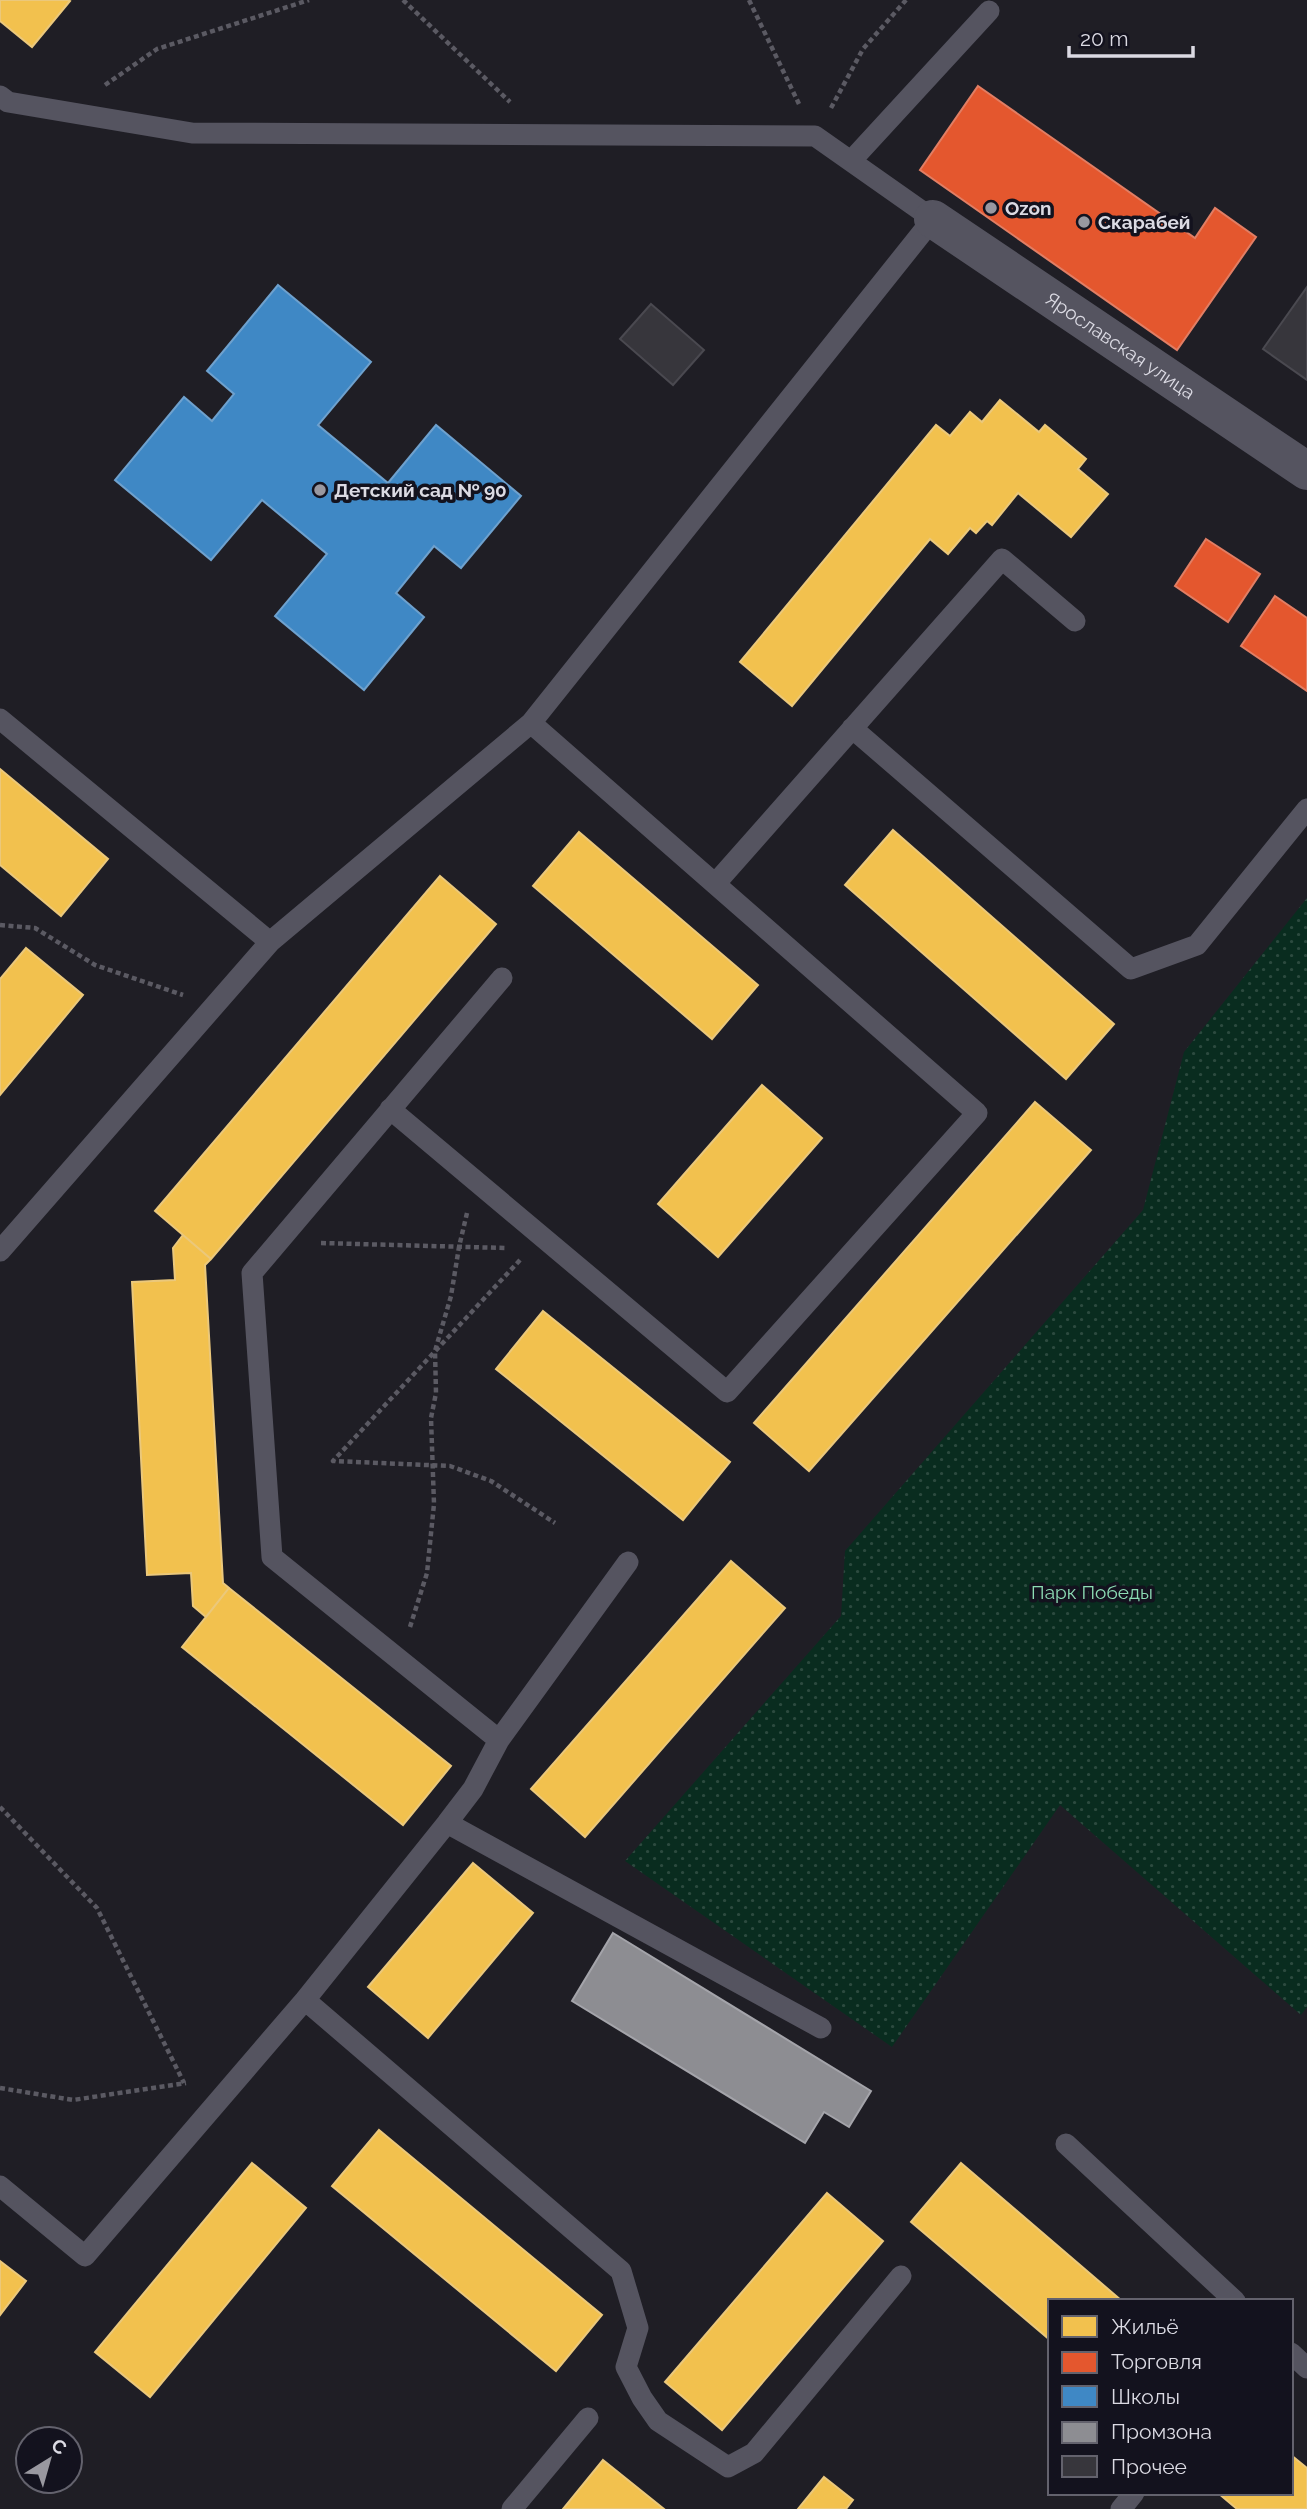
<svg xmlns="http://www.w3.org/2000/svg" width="1307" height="2509" font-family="Raleway,sans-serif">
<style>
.park{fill:url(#park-dots)}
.homes{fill:#f2c14e;stroke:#ebc87b;stroke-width:2}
.shops{fill:#e4572e;stroke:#e17e64;stroke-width:2}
.schools{fill:#3f88c5;stroke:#6ea1ce;stroke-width:2}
.industry{fill:#8d8d92;stroke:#a4a4aa;stroke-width:2}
.building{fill:#37363c;stroke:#4a4950;stroke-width:2}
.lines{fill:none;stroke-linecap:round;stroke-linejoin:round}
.path{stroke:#5b5a63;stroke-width:4.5;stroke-dasharray:5 3.5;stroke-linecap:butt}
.lane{stroke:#555460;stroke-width:21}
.street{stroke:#555460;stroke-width:38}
.poi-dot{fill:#9998a0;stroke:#13121e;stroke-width:2.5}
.labels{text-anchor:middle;stroke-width:7;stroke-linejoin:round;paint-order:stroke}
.poi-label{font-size:19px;font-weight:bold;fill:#dbdae3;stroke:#13121e;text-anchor:start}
.street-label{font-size:19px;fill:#dbdae3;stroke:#13121e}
.park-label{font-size:19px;fill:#8cdcb4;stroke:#13121e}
</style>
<defs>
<pattern id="park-dots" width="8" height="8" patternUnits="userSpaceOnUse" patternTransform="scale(1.75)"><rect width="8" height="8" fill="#092c1f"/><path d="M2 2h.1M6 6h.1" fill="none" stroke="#2c4a3f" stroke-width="1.8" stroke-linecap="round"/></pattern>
</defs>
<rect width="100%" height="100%" fill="#1f1e25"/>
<path class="park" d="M1307 898V2007L1301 2015 1060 1805 892 2047 625 1861 841 1616 845 1551 1143 1210 1184 1052Z"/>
<path class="homes" d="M0 0H68L70 1 32 47 0 21Z
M1000 400 1039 432 1045 425 1086 459 1078 469 1108 494 1071 537 1018 493 992 525 987 521 976 533 970 528 948 554 930 539 792 706 740 662 936 425 950 436 970 412 982 422Z
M0 769 108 859 61 916 0 865Z
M893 830 1114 1024 1066 1079 845 885Z
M579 832 758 985 712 1039 533 886Z
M440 876 496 924 211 1259 155 1211Z
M26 948 83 995 0 1095V979Z
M762 1085 822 1138 718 1257 658 1204Z
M1035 1102 1091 1150 809 1471 754 1423Z
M183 1235 211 1259 205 1265 223 1583 229 1588 206 1617 193 1606 191 1573 147 1575 132 1282 175 1280 173 1248Z
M543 1311 730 1462 683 1520 496 1369Z
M731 1561 785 1608 585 1837 531 1789Z
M229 1588 451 1766 403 1825 182 1647Z
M473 1863 533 1913 428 2038 368 1987Z
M379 2130 602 2315 556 2371 332 2186Z
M252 2163 306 2208 150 2397 95 2352Z
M961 2163 1122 2301H1050V2340L911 2222Z
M827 2193 883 2241 722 2430 665 2382Z
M0 2261 26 2281 0 2315Z
M1291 2455 1307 2468V2509H1237L1218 2493H1291Z
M603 2460 664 2509H563Z
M824 2477 853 2500 846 2509H798Z"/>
<path class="shops" d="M978 86 1195 238 1215 208 1256 237 1177 350 920 170Z
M1206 539 1260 574 1228 622 1175 586Z
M1275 596 1307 618V691L1241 646Z"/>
<path class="schools" d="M278 285 371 362 318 425 388 483 436 425 521 496 461 568 434 546 396 593 424 617 364 690 275 616 327 554 262 500 211 560 115 480 184 397 212 421 234 394 207 371Z"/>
<path class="industry" d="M613 1933 871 2091 849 2127 824 2112 805 2143 572 2001Z"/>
<path class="building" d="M1307 287V380L1263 349Z
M651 304 704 350 673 385 620 339Z"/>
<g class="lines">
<path class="path" d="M403 0 510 102
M749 0 799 104
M105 85 157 49 309 0
M831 108 863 49 906 0
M0 925 35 928 95 965 183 995
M321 1243 505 1248
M520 1260 333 1461 450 1466 491 1481 555 1523
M410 1627 427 1573 434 1504 431 1418 436 1393 435 1351 451 1296 459 1247 467 1213
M0 1807 97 1908 184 2083
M0 2088 73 2100 186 2083"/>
<path class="lane" d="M0 96 8 102 192 133 815 136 933 219 531 723 270 942 0 1251
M851 161 989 11
M0 719 270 942
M852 728 1131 969 1197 945 1307 809
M715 884 1002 559 1075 621
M390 1109 727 1392 977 1113 531 723
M499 1740 272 1557 252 1273 502 978
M447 1823 821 2028
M305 2000 621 2271 638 2328 626 2367 642 2398 658 2421 728 2467 754 2453 901 2276
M1066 2144 1235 2301
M0 2186 85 2256 305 2000 447 1823 473 1789 499 1740 628 1562
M1291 2353 1307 2368
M512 2509 588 2418
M1121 2509 1134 2493"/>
<path class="street" id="s1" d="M933 219 1307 471"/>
</g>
<g class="poi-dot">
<circle cx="991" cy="208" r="7"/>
<circle cx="1084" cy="222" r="7"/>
<circle cx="320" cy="490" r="7"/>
</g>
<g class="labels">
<g class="poi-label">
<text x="1005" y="215">Ozon</text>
<text x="1098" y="229">Скарабей</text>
<text x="334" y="497">Детский сад № 90</text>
</g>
<g class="street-label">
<text dy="7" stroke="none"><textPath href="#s1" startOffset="226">Ярославская улица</textPath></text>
</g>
<g class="park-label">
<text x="1092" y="1599">Парк Победы</text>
</g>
</g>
<rect x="1048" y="2299" width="245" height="196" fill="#13121e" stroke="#63626d" stroke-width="2"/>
<rect x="1062" y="2316" width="35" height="21" fill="#f2c14e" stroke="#63626d" stroke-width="2"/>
<text x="1111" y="2334" font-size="21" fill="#dbdae3">Жильё</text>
<rect x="1062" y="2352" width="35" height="21" fill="#e4572e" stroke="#63626d" stroke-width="2"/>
<text x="1111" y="2369" font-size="21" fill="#dbdae3">Торговля</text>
<rect x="1062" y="2386" width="35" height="21" fill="#3f88c5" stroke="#63626d" stroke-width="2"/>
<text x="1111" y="2404" font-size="21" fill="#dbdae3">Школы</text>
<rect x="1062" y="2422" width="35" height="21" fill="#8d8d92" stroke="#63626d" stroke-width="2"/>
<text x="1111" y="2439" font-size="21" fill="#dbdae3">Промзона</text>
<rect x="1062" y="2456" width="35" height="21" fill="#37363c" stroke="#63626d" stroke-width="2"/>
<text x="1111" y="2474" font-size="21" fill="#dbdae3">Прочее</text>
<g transform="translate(49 2460) rotate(37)"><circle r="33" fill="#13121e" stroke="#63626d" stroke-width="2"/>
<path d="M0-5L12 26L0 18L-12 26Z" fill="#9998a0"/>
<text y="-10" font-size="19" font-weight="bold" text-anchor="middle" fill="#dbdae3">С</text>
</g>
<path d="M1069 46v10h124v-10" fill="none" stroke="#dbdae3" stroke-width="3.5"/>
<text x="1080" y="46" font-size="21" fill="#dbdae3" stroke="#13121e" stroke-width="5" paint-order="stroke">20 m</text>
</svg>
